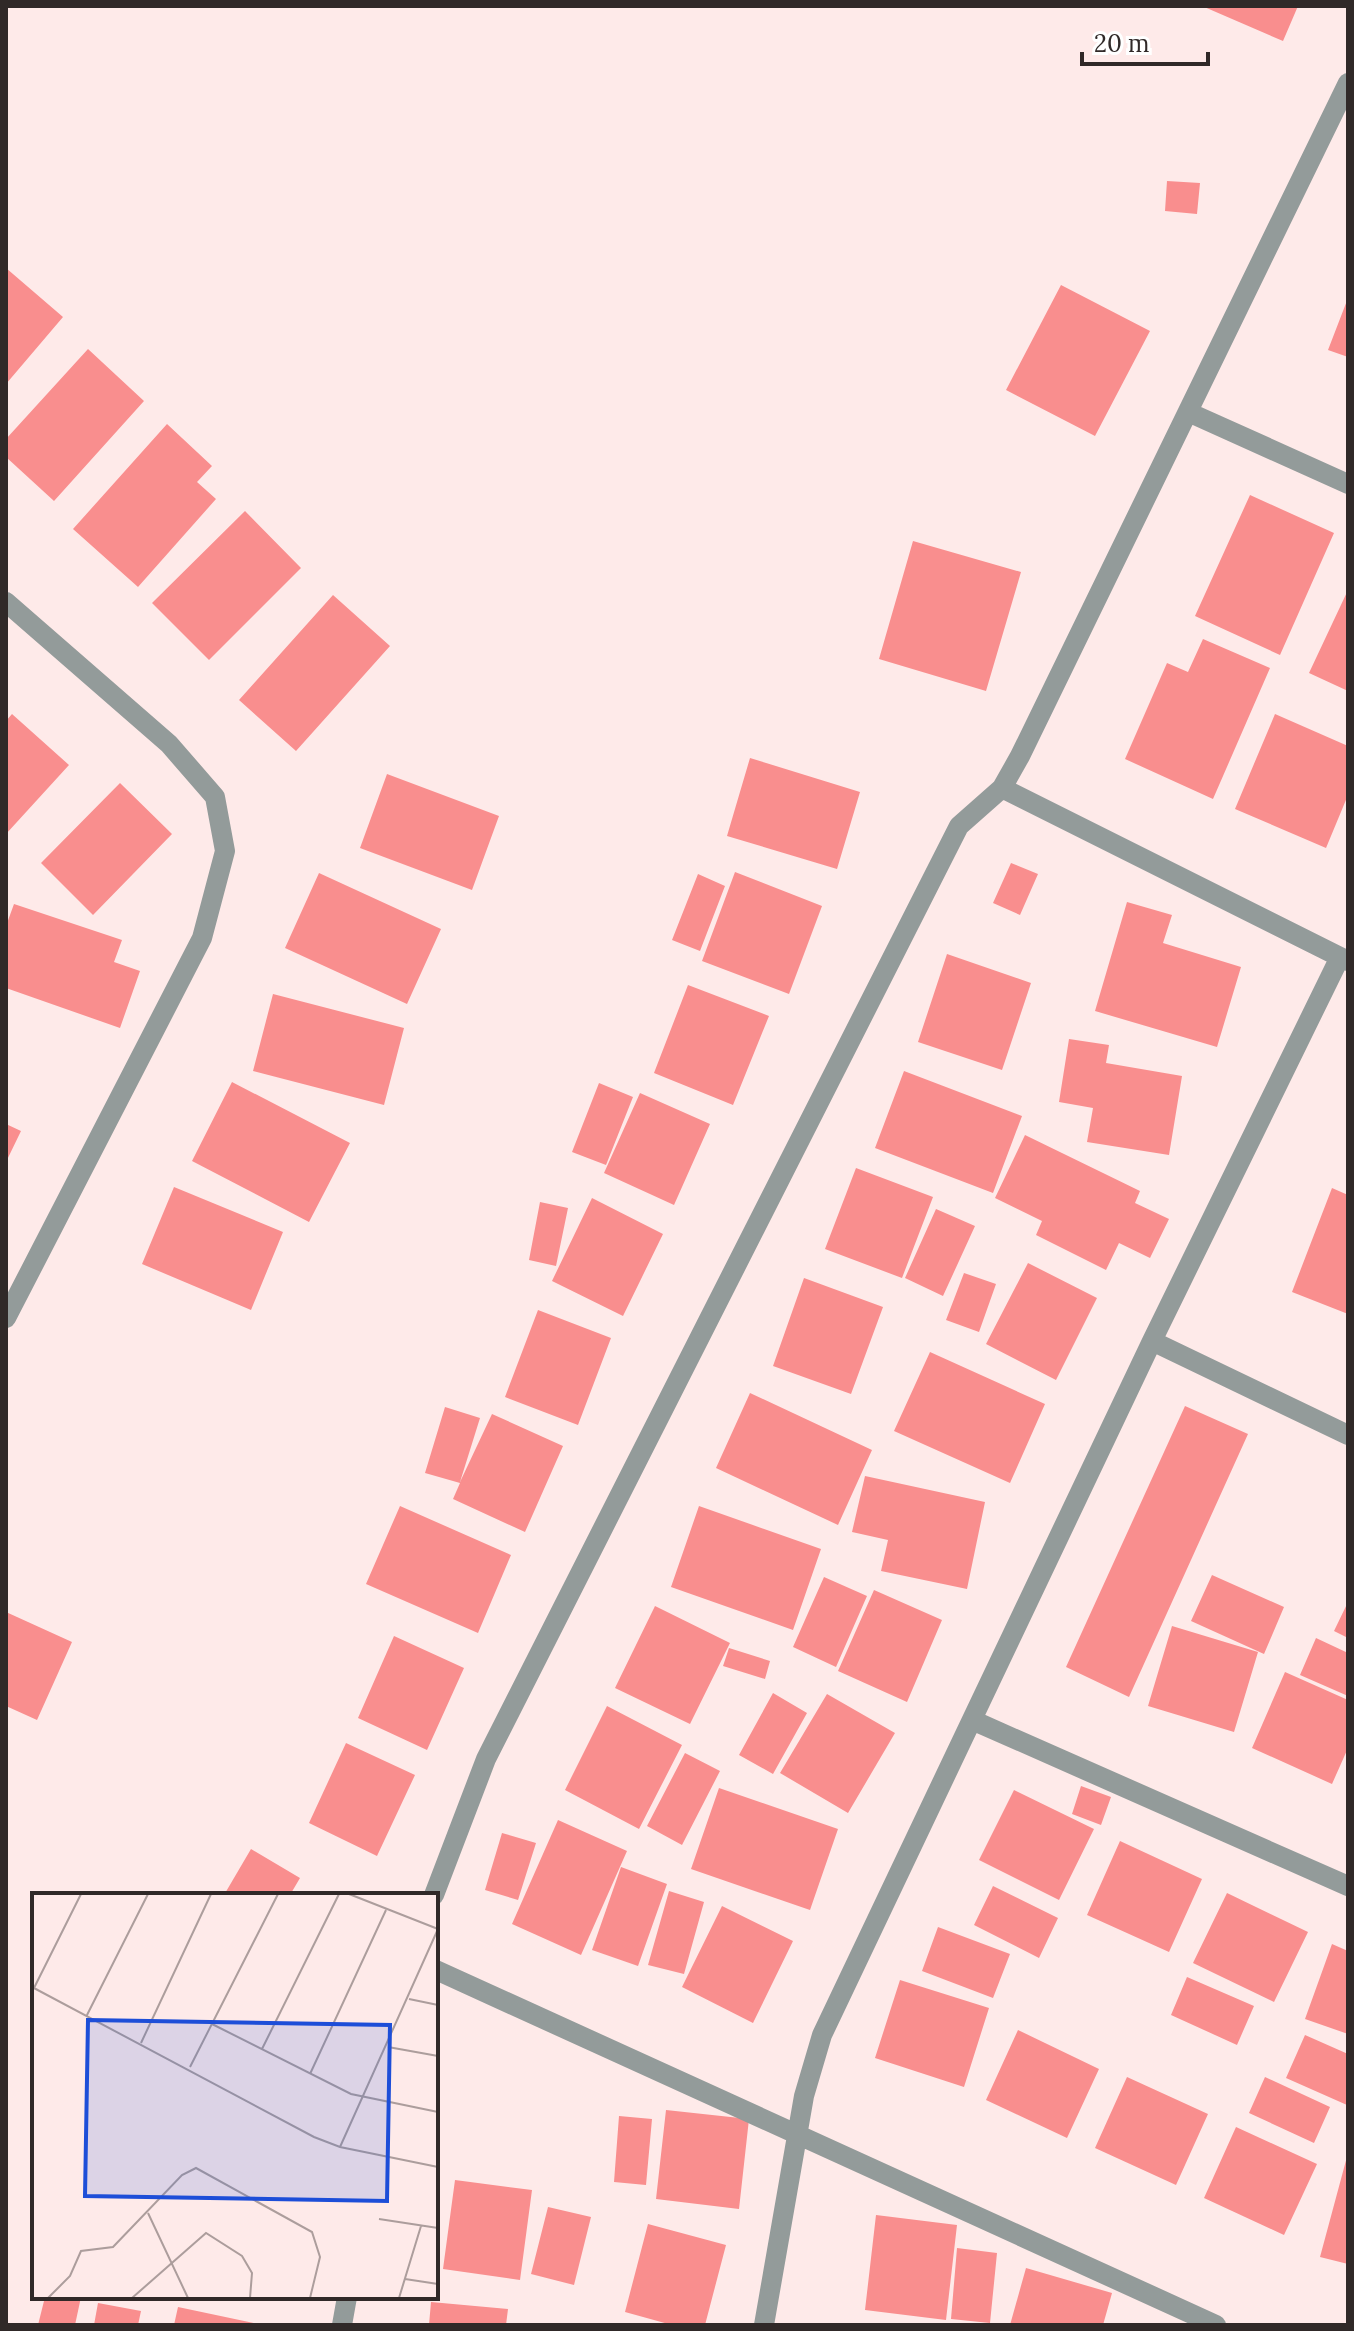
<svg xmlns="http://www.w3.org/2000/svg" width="1354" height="2331" font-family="Lora,serif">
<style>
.building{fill:#f98e8e}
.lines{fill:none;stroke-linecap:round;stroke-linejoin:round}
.street{stroke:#939b9a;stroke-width:20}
.inset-road{fill:none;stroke:#ac9d9c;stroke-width:2}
.view{fill:#1d4ed8;fill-opacity:0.15;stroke:#1d4ed8;stroke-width:4}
.inset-edge{fill:none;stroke:#302928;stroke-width:4}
</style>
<rect width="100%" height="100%" fill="#feeae9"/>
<path class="building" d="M1202 6H1298L1283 41Z
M1167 181 1200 183 1197 214 1165 211Z
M6 268 63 317 6 384Z
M1061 285 1150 331 1095 436 1006 390Z
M1348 298V357L1328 350Z
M88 349 144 401 54 501 6 457V439Z
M167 424 212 466 197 482 216 499 138 587 73 529Z
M1250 495 1334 533 1280 655 1195 616Z
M245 511 301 568 209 660 152 603Z
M913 541 1021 572 986 691 879 659Z
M1348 590V691L1309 673Z
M333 595 390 646 296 751 239 700Z
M1203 639 1270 668 1213 799 1125 759 1167 663 1188 672Z
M12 714 69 765 6 834V721Z
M1275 714 1348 746V795L1326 848 1235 809Z
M750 758 860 792 837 869 727 836Z
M387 774 499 816 472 890 360 848Z
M120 783 172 834 93 915 41 863Z
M1011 863 1038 874 1020 915 993 903Z
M735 872 822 906 789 994 702 961Z
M319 873 441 929 407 1004 285 948Z
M698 874 725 886 700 951 672 940Z
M1127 902 1172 915 1163 943 1241 967 1217 1047 1095 1011Z
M14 904 122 940 114 962 140 971 120 1028 6 988V926Z
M947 954 1031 983 1002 1070 918 1042Z
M688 985 769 1016 733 1105 654 1073Z
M273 994 404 1028 384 1105 253 1071Z
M1069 1039 1109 1045 1106 1063 1182 1076 1169 1155 1087 1142 1093 1108 1059 1102Z
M904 1071 1022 1116 993 1193 875 1148Z
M232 1082 350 1143 309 1222 192 1161Z
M599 1083 633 1097 606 1165 572 1152Z
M640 1093 710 1124 674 1205 604 1173Z
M6 1124 21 1131 6 1162Z
M1025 1135 1140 1191 1135 1203 1169 1219 1150 1258 1119 1243 1106 1270 1036 1235 1042 1221 995 1198Z
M856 1168 933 1197 902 1278 825 1249Z
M174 1187 283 1232 251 1310 142 1264Z
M1332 1188 1348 1195V1314L1292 1292Z
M592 1198 663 1234 623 1316 552 1281Z
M540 1202 568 1208 556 1266 529 1260Z
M936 1209 975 1226 943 1296 905 1278Z
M1028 1263 1097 1298 1056 1380 986 1344Z
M964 1273 996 1284 979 1332 946 1320Z
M804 1278 883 1307 851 1394 773 1366Z
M538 1310 611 1338 578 1425 505 1397Z
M930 1352 1045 1404 1010 1483 894 1431Z
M750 1393 872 1450 838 1525 716 1468Z
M1185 1406 1248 1434 1129 1697 1066 1667Z
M445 1407 480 1418 460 1482 492 1414 563 1446 525 1532 453 1499 460 1483 425 1473Z
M865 1476 985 1502 967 1589 881 1571 888 1540 852 1532Z
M400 1506 511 1555 478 1633 366 1584Z
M699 1506 821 1549 793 1630 671 1587Z
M1212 1575 1284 1607 1264 1654 1191 1621Z
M824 1577 867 1596 836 1667 793 1647Z
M874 1590 942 1620 907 1702 838 1671Z
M1348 1602V1638L1334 1631Z
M655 1606 730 1643 690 1724 615 1688Z
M6 1612 72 1642 37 1720 6 1706Z
M1172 1626 1258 1652 1234 1732 1148 1706Z
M394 1636 464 1668 427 1750 358 1718Z
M1316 1638 1348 1653V1696L1300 1675Z
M729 1648 770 1661 765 1679 723 1666Z
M1285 1672 1348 1700V1748L1332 1784 1252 1748Z
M773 1693 807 1713 773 1774 739 1755Z
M827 1694 895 1733 848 1813 780 1773Z
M607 1706 682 1745 639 1829 565 1790Z
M346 1743 415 1775 377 1856 309 1823Z
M685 1753 720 1771 682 1845 647 1826Z
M1081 1786 1111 1797 1101 1825 1072 1814Z
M719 1788 838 1829 810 1910 691 1869Z
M1014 1790 1094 1829 1059 1900 979 1860Z
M558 1820 627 1851 581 1955 512 1924Z
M502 1833 536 1843 518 1900 485 1890Z
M1120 1841 1202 1879 1169 1952 1087 1915Z
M251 1849 300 1878 290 1895H224Z
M621 1867 667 1884 638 1966 592 1950Z
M993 1886 1058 1918 1039 1958 974 1925Z
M669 1891 704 1902 684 1974 648 1965Z
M1227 1893 1308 1932 1274 2002 1193 1963Z
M722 1906 793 1941 753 2023 682 1987Z
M938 1927 1010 1954 993 1998 922 1971Z
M1332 1944 1348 1951V2034L1305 2019Z
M1187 1977 1254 2006 1237 2045 1171 2015Z
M900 1980 989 2008 964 2087 875 2058Z
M1018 2030 1099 2069 1067 2138 986 2100Z
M1305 2035 1348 2054 1347 2105 1286 2078Z
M1127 2077 1208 2114 1176 2185 1095 2148Z
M1265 2077 1330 2107 1314 2143 1249 2113Z
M666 2110 749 2119 739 2209 656 2199Z
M619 2116 652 2119 646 2185 614 2182Z
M1236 2127 1317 2164 1284 2235 1204 2198Z
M1348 2153V2264L1320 2257Z
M455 2180 532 2190 520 2280 443 2269Z
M548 2207 591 2217 574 2285 531 2274Z
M876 2215 957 2225 946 2320 865 2310Z
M648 2224 726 2245 705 2325H672L625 2312Z
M957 2248 997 2253 990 2323 951 2319Z
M1026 2268 1112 2293 1103 2325H1010Z
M45 2297H81L75 2325H38Z
M431 2302 508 2309 506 2325H429Z
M98 2303 141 2311 138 2325H94Z
M178 2307 258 2324V2325H174Z"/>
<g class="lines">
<path class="street" d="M1188 412 1348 484
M6 602 169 744 215 797 225 851 202 938 6 1318
M1002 788 1348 961
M1152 1341 1348 1435
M972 1720 1348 1886
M434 1895 486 1759 959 826 1002 788 1020 756 1348 83
M436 1970 1216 2325
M342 2325 347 2297
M764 2325 804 2096 822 2035 1152 1341 1340 957"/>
</g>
<g transform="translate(32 1893)">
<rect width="406" height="406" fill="#feeae9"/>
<path class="inset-road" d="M317 1 406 36M0 94 282 244 308 254 406 274M2 95 49 1M377 106 406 112M55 122 116 1M180 131 319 201 406 219M109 150 179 1M356 154 406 163M230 156 307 1M158 174 246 1M278 181 354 17M308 254 406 36M116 320 156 405M347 326 406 335M373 386 406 391M16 405 38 383 49 358 81 354 150 282 164 275 280 339 288 364 278 405M100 405 174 340 210 363 220 380 218 405M367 405 389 333"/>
<path class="view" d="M56 127 358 132 355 308 53 303Z"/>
<rect width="406" height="406" class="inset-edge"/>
</g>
<rect width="1354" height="2331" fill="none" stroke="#302928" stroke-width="16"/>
<path d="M1082 52v12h126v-12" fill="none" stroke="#302928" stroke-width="4"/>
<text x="1094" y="52" font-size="24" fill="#302928" stroke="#ffffff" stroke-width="6" paint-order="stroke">20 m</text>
</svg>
